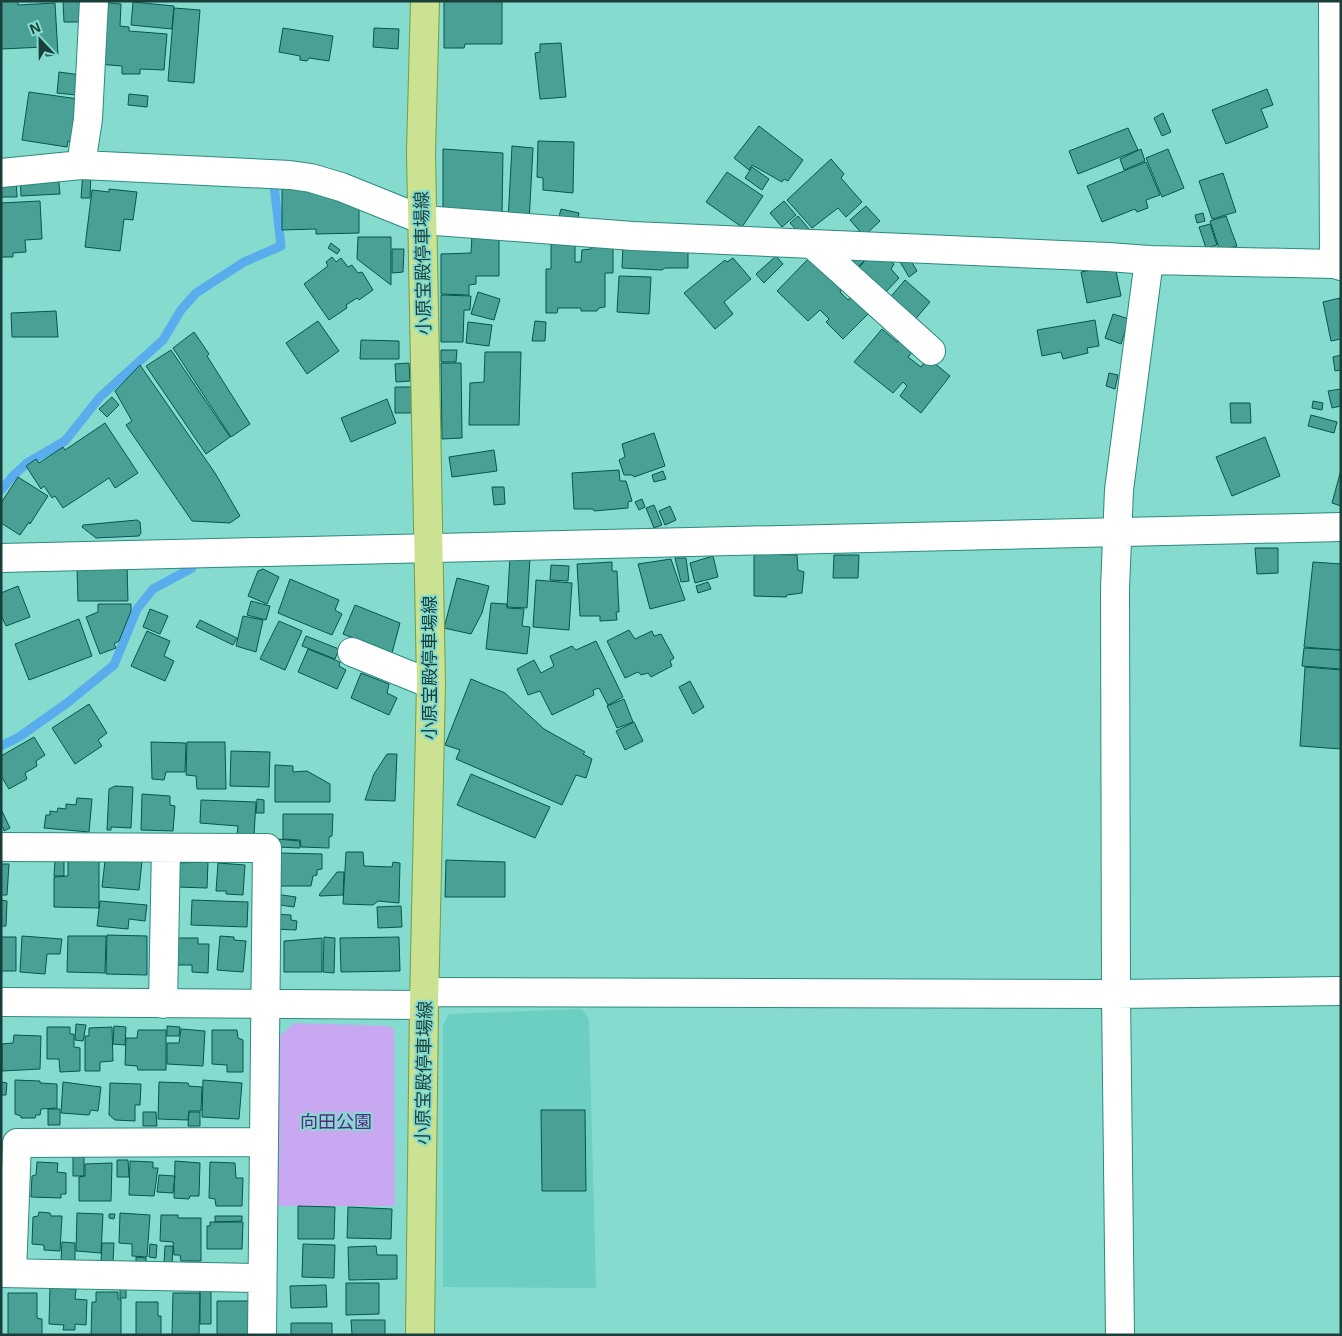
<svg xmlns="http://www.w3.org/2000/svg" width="1342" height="1336" font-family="Helvetica,'Noto Sans JP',sans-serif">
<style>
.built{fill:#6dcfc2}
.green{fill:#c8a8f1}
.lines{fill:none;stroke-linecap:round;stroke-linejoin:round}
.stream{stroke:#59aded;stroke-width:9}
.building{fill:#49a196;stroke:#08554d}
.minor-casing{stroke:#2e897e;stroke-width:30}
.major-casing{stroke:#769d44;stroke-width:30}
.minor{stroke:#fff;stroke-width:28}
.major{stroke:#cbe292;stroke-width:28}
.labels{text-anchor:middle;stroke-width:4;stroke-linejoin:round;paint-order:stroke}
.street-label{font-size:18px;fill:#1a3f3a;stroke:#84dbce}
.park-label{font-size:18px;fill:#5a2788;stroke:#84dbce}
</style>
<rect width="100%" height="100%" fill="#84dbce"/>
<path class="built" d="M582 1009 589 1019 596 1288 443 1287V1025L449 1014Z"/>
<path class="green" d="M294 1023 390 1026 394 1030 395 1206H277L278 1038Z"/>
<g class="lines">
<path class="stream" d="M1 490 13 476 27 463 65 441 100 397 163 340 181 310 196 293 244 262 281 246 274 185
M1 746 19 737 67 703 114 665 137 609 153 589 192 568"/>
</g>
<path class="building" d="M1 1H18V5L55 3 58 55 46 56 45 47 1 49Z
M63 1H89V22H64Z
M444 1H502V44H465L464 48H444Z
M100 2 121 4 120 26 129 27V31L167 34 164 70 140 69V74H122V66L97 64Z
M133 2 174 6 172 29 131 25Z
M174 8 200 10 194 83 168 81Z
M283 28 333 36 329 61 309 58 307 61 300 60V56L279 52Z
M374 28 399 29 398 49 373 47Z
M561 43 566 97 540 99 535 53 540 52V44Z
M59 72 88 76 86 96 57 93Z
M1267 89 1273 105 1261 109 1268 127 1226 144 1212 110Z
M29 92 85 100 78 143 68 141 67 147 22 140Z
M129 94 148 96 147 107 128 105Z
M1163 113 1171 132 1162 136 1154 118Z
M759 126 803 160 788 181 784 179 782 182 752 165 749 170 734 158Z
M1128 128 1138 150 1078 174 1069 151Z
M538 141 574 142 573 193 543 190V178L537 177Z
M512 146 533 148 529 222 508 221Z
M443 149 503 153 502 214 443 213Z
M1141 149 1145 161 1124 170 1120 159Z
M1168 149 1184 188 1162 197 1146 158Z
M831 159 844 174 841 178 862 202 846 217 838 208 812 228 787 200Z
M1146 162 1160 195 1146 200 1148 208 1137 212 1135 209 1102 222 1087 186Z
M752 167 769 179 762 190 745 178Z
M83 171 91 172 90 198H81Z
M727 172 763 196 742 227 706 202Z
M58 173 60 194 21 196 20 175Z
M1223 173 1236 212 1212 219 1199 181Z
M1 178H16L17 197H1Z
M282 187 341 194 359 201V233L316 234V229L282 230Z
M109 189 137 192 133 220 124 219 120 251 85 247 92 190 109 192Z
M40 201 42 239 25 240 26 252 13 253V257H1V203Z
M784 201 796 215 782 227 770 213Z
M866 206 880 221 864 236 850 220Z
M561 209 579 213 576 225 558 221Z
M1203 213 1205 221 1197 223 1195 215Z
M798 216 809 229 801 235 790 223Z
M1226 216 1237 246 1220 251 1210 221Z
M1210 224 1217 245 1206 248 1199 227Z
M472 235 499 236V276H476V284L469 285V295L441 294V254L471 253Z
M358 237H391V285L357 259Z
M575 240V262H581L582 250 591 249V243L613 242V273H605V307L599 308 597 311H581V308H558L557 313H546V269H551V241Z
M331 243 340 250 337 254 328 248Z
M623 244 688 247V268H665L662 270 622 268Z
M392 249H404L403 272 392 273Z
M856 251 865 260 854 271 845 262Z
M881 252 894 264 891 269 899 278 882 296 856 271 869 256Z
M907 254 917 271 909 277 899 260Z
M776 256 783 264 764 283 756 274Z
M332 257 336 262 341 258 348 267 352 265 358 273 362 272 373 290 359 300 357 298 346 305 347 308 329 320 304 284 328 266 326 262Z
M810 257 842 288 840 292 848 300 852 297 868 314 843 339 826 322 829 319 820 310 808 321 777 291Z
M733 258 751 279 724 302 733 314 715 329 684 293 725 260 727 262Z
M1115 266 1121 296 1087 303 1081 272Z
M619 276 651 277 649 314 617 312Z
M905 280 930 302 912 323 887 301Z
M478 292 500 299 494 320 471 314Z
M441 295 471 296 470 310H464L463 342H441Z
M1340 298 1341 339 1331 341 1323 302Z
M56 311 58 337H12L11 313Z
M1113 314 1129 319 1121 344 1105 338Z
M1095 320 1099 346 1087 348 1088 353 1063 359 1061 352 1042 356 1037 330Z
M318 321 339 351 307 374 286 343Z
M535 321 546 322 545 341H532Z
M468 322 492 325 489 346 466 343Z
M882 329 897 342 902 337 916 348 908 357 921 367 928 358 950 376 921 413 900 396 907 386 903 382 893 393 854 362Z
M194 332 209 354 207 356 250 424 231 437 173 348Z
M361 340 399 341V359H360Z
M171 350 230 437 206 454 146 366Z
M441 350H457L456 362H441Z
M485 352H521L519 425H469L470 383 484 382Z
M1341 355V370L1335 371 1333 357Z
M409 363 410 381 396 382 395 364Z
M441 363H461L462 438 442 439Z
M140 365 215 473 240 516 230 523 192 521 126 425 132 421 115 391Z
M1109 373 1118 375 1115 389 1106 386Z
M395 387H412V413H395Z
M1341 389V406L1332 408 1328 391Z
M112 397 119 405 107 417 99 409Z
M387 399 396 423 351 442 341 418Z
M1313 401 1323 403 1322 410 1312 408Z
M1230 403H1250L1251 423H1231Z
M1311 415 1337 422 1334 433 1308 426Z
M105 423 138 473 115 488 109 478 63 508 55 496 52 498 44 486 41 489 26 466 36 459 39 463 63 447 65 450Z
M654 433 665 466 634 477 632 475H624L619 460 625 457 622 444Z
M1265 437 1280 476 1232 496 1216 457Z
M494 450 497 471 452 477 449 457Z
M619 470 620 481H626L632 501 628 502V508L594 511 593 509H574L572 473Z
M1341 470V506L1332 503Z
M663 471 666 479 654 482 652 475Z
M18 477 48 496 30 524 29 522 20 535 1 523V503Z
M492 487H504L505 504 494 505Z
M642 499 645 507 639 510 635 502Z
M654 505 662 525 654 528 646 508Z
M670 506 676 520 665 525 659 511Z
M137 520 140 522 141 533 139 536 96 538 82 527 83 525Z
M1255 548H1278V573L1257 574Z
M756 554 797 555 798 570 804 572 802 593 787 595 786 597 754 596V556Z
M834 555H859L858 578H833Z
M713 556 718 577 695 583 690 563Z
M510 557 530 558 527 608 507 607Z
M675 558H686L689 581 681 582Z
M671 559 685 600 650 609 638 564Z
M612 562V571H617L619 612H616L617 620 600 621V616H580L577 564Z
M1313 562 1341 564V650L1304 647Z
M551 565 569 566 568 581 550 580Z
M127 566 128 601H78L77 568Z
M263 569 279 577 267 604 248 596 258 571Z
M457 578 489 586 482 613 471 634 444 628Z
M290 579 339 600 335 610 342 614 332 635 278 613Z
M536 580 572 583 569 630 533 627Z
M708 582 711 589 698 593 696 586Z
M18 586 30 617 6 626 1 615V593Z
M251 601 270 606 266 620 247 615Z
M491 603 507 604V608L524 609 522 626 530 627 527 654 486 649Z
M98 604H131V611L119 641 114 644 116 648 100 654 86 617 98 612Z
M355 605 400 623 392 653 343 634Z
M150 609 168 616 160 634 143 627Z
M243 616 263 620 256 652 236 646Z
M79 619 92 656 29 680 15 644Z
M200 620 237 638 233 645 196 627Z
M279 621 302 631 285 670 260 659Z
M629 630 635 639 652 631 654 636 661 634 674 658 670 661 672 666 651 677 648 673 641 675 638 672 625 678 607 641Z
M147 631 170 641 164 656 174 661 165 681 131 666Z
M306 636 339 649 335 659 302 646Z
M596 641 623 697 608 705 599 688 593 690 594 695 552 715 540 691 528 695 517 669 534 660 541 673 554 666 550 656 572 646 576 650Z
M1304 648 1341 650V669L1302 666Z
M308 649 340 662 339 666 346 670 337 689 298 672Z
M1305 667 1341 670V749L1300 746Z
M361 673 389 684 387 693 397 698 389 715 351 698Z
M471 679 505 693 544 729 585 752 583 754 592 759 586 778 576 775 562 805 456 759 460 750 445 745Z
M690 681 704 707 693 714 679 687Z
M624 699 633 722 617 728 607 706Z
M89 704 107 733 98 740 102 746 75 764 52 728Z
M634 722 643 741 625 750 616 731Z
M34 737 45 755 36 761 37 766 25 773 27 779 9 789 1 776V756Z
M151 742 186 743 185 772H166L164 780 152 779Z
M187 742H225L226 789H197L196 776 186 775Z
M231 751 270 752 269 787 230 786Z
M387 754H397L395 801 365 800 374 774Z
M275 765 293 766V772L307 771 330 784V802H275Z
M471 774 550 807 535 838 457 805Z
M115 786 133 787 131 828 111 827V830H107L109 789Z
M142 794 170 796V805L175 806 173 831 141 830Z
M77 798 92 799 89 832 44 828 46 815H50V811L57 812 58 808 66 809V804L76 805Z
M257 799 264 800V813H256Z
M201 800 256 802 254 835 237 834 238 826 200 823Z
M1 809 10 828 4 831 3 827 1 828Z
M283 814H333L332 836 329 837V848L301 847 300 840 283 839Z
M277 839 300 841V848L277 847Z
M346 852H363L364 866 392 867 393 862 400 863 399 903 378 901 373 905 343 904Z
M280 853 322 854V869L317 870V875L313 876 311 886H277Z
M55 860 64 861V876H54Z
M68 860 99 861V908L54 907V877L68 876Z
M446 860 505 862V897H445Z
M105 861H142L139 890 102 887Z
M208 862 207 888 177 887V863Z
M218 863 245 865 243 895 226 894V891H216Z
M1 864H9L7 895H1Z
M337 872H344L343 895 320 896 319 895Z
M275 894 296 897 294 907 273 904Z
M1 900 7 901 6 926H1Z
M192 900 248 902 247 927 191 925Z
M100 901 147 905 145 921 129 919 128 929 97 926Z
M401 906 402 927 378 928 377 907Z
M274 914 291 915V920L297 921 296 930 273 929Z
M107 935 147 936V975L106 974Z
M22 936 62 939 60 954H47L45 974 20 972Z
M68 936H106L105 973 67 972Z
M220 936 234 937V940L246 941 243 972 217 970Z
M1 937H16V971H1Z
M324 937 335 938 334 973 323 972Z
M399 937 400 971 341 972 340 938Z
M177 938H198V944H209L208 973 192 972V965H177Z
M322 938V972H284V941Z
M76 1024 86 1025 83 1041 75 1040Z
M114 1026 126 1027 125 1045 113 1044Z
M167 1026 180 1027 179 1036H167Z
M47 1027H70V1034H74V1047L80 1048V1071L60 1072 59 1059H47Z
M112 1027 113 1061 100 1062V1071H85V1036H89V1028Z
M181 1029 205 1031 203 1066 167 1064V1043H179Z
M138 1030H166V1070H138L137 1066 125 1065 126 1038H137Z
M212 1030H237L238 1038 243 1040V1072H227V1065L212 1064Z
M14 1035 41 1036 40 1069 2 1071V1044L13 1043Z
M15 1080 40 1081V1083L57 1084V1108L41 1109 40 1115H36L35 1118H21V1116L15 1114Z
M203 1080 242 1083 239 1119 202 1117Z
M1 1082 7 1083 6 1095H1Z
M63 1082 101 1087 98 1111 91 1110 89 1115 61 1113Z
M159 1082 188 1083 189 1086 202 1087 201 1111H189L188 1120 158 1119Z
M110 1083 141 1084 140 1105H135V1121L115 1120 109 1115Z
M48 1109H60V1125H48Z
M541 1110H585L586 1191H542Z
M143 1112H156L157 1126H143Z
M189 1112H200V1126H188Z
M73 1156 84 1157V1176H73Z
M117 1160H128L129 1177H117Z
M130 1161 153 1162V1168H158L154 1196 129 1195Z
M175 1161 200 1163 199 1196H190L189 1199 174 1198Z
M37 1162 58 1163 57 1172 66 1173V1194H61V1198L31 1197 32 1176 36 1175Z
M210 1162 235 1163 236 1178H243L242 1206H216L215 1199 209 1198Z
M112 1163 111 1201H79V1177L85 1176V1164Z
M159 1175 175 1176 173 1193 157 1192Z
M298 1206 335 1207 334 1239H298Z
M348 1207 392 1209 391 1239 347 1238Z
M39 1212 50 1213 51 1216H62L60 1251 44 1250V1245L32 1244 33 1217 38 1216Z
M77 1213 103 1214 101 1253 76 1251Z
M120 1213 150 1215 147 1257 132 1256V1244L119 1243Z
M109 1214H115L114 1219 109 1218Z
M161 1215H178V1218H201V1261H181L180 1255H174L173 1242 160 1241Z
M215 1216H242V1221L215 1222Z
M210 1222H243L242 1249H207V1226H210Z
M62 1242 75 1243V1261H61Z
M102 1243H114L113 1262H101Z
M150 1244 157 1245 156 1258 149 1257Z
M303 1244 335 1245 334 1278 302 1277Z
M165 1246H173L172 1263H164Z
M376 1246 377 1255H397V1279L349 1280 348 1247Z
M136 1257 146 1258V1263H136Z
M346 1283H379V1314L346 1315Z
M326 1285 327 1307 291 1308 290 1286Z
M50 1288 76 1289 75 1299 87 1300 86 1325 75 1324V1330H63L64 1325 49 1324Z
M200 1288 211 1289V1324H200Z
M120 1289H126V1298H120Z
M96 1292H118V1299H121V1335H91L92 1302H96Z
M8 1293H37V1318L42 1319V1335H8Z
M173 1293H200L199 1335H172Z
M217 1301H251V1335H217Z
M136 1302H158V1316H161V1335H136Z
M351 1320H385V1335H352Z
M291 1323H332V1335H291Z"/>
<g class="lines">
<g class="minor-casing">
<path id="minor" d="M1333 1 1334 264
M81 165 88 119 94 1
M1 173 81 165 290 175 311 178 341 187 423 220 633 236 1108 257 1149 260 1334 264 1341 266
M812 244 931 351
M1 558 1341 527
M352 652 431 684
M1 847 267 848 262 1335
M425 992 1116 994 1341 991
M1 1002 424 1005
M163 1004 166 848
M1 1273 261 1278
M12 1273 17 1143 264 1142
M1120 1335 1116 994 1115 589 1119 490 1149 260"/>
</g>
<g class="major-casing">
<path id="major" d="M420 1335 424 1005 431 684 421 152 425 1"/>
</g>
<use href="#minor" class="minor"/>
<use href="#major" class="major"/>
</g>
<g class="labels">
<g class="street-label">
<text transform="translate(423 263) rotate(-91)" y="6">小原宝殿停車場線</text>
<text transform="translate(430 668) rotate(-90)" y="6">小原宝殿停車場線</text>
<text transform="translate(424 1073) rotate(-89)" y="6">小原宝殿停車場線</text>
</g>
<g class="park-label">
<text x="336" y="1128">向田公園</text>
</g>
</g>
<rect width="1342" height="1336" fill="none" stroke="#1a3f3a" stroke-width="5"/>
<g transform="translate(40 40) rotate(338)" stroke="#84dbce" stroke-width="4" paint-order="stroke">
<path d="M0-4L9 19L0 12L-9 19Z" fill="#1a3f3a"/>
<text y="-8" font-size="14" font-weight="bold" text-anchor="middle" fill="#1a3f3a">N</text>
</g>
</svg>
